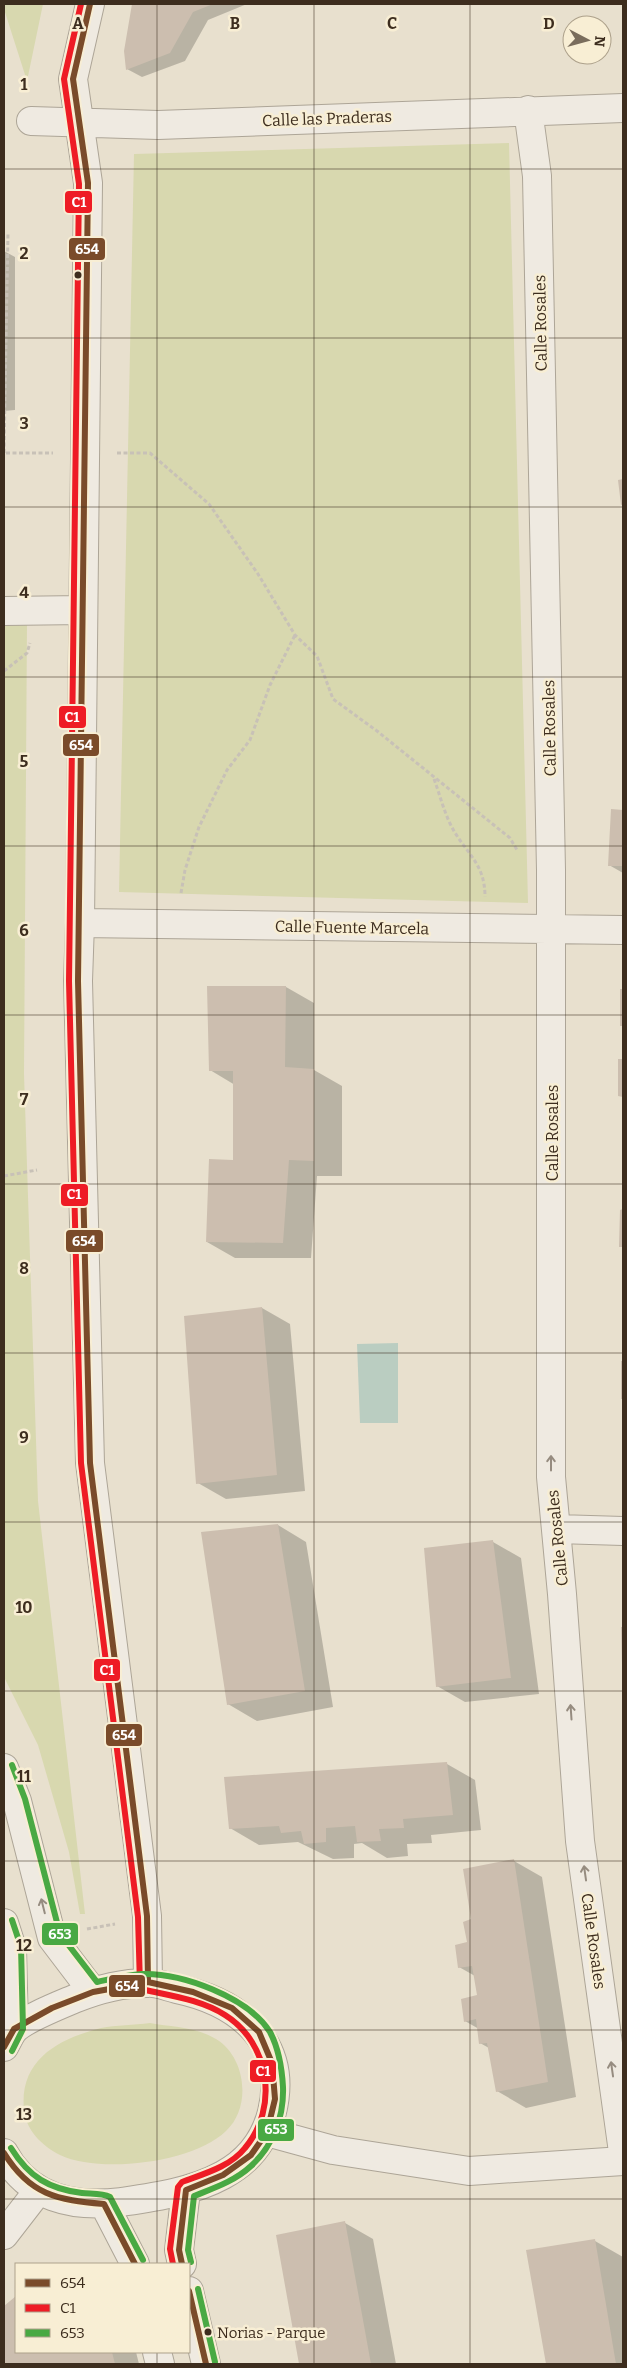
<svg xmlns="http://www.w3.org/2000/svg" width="627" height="2368" font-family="Bitter,serif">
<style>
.green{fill:#d8d8af}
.water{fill:#bacdc1}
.shadow{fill:#0003}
.building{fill:#ccbeaf}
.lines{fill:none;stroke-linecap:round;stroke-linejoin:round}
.minor-casing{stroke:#ada597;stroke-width:30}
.path{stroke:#c8c1b7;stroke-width:3;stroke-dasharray:4 2.5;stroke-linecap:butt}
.minor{stroke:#efeae1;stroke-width:28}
.bus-1-casing{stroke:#f8eed4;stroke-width:10}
.bus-2-casing{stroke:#f8eed4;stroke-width:10}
.bus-3-casing{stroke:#f8eed4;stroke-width:10}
.bus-1{stroke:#7a4b2a;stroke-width:6}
.bus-2{stroke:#ee1c25;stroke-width:6}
.bus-3{stroke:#49a943;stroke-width:6}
.oneway{stroke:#968c80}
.grid{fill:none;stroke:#3d2d1e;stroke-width:1;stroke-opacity:0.55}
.bus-dot{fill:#3d2d1e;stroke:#f8eed4;stroke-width:2}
.labels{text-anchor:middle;stroke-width:5;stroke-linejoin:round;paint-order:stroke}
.bus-label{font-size:15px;fill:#3d2d1e;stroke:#f8eed4;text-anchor:start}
.street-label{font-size:16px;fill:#3d2d1e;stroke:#f8eed4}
.grid-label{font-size:16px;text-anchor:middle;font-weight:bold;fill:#3d2d1e;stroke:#f8eed4;stroke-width:5;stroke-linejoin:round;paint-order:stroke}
.line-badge{stroke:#f8eed4;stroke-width:2}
.badge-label{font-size:14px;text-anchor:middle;font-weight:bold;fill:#fff}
</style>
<rect width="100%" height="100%" fill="#e8e0ce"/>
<path class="green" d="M4 4H43L27 81 4 9Z
M509 143 528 903 119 892 134 154Z
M27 623 24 1074 38 1501 85 1914H80L69 1852 38 1745 4 1677V624Z
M150 2023C172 2027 196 2027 216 2039 246 2057 252 2107 226 2131 193 2163 100 2174 60 2155 42 2146 26 2130 24 2110 19 2060 58 2039 101 2028 116 2025 134 2025 150 2023Z"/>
<path class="water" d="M398 1343V1423H360L357 1344Z"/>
<path class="shadow" d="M133 4H247L208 20 185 61 142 77 127 69 125 51Z
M4 251 15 257V410L4 411Z
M612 811H623V873L609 865Z
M286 987 314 1003V1070L342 1086V1176H317L311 1258H235L207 1242 235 1161V1085L210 1070Z
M262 1308 290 1324 305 1491 226 1499 198 1483Z
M278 1525 306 1542 333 1707 257 1721 228 1704Z
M493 1542 521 1558 539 1694 465 1702 437 1686Z
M622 1628H623V1677Z
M447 1764 475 1780 481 1830 431 1835 432 1843 407 1844 408 1856 387 1858 362 1843 354 1844V1858L333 1859 298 1842 259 1845 230 1828Z
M514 1861 542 1877 576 2097 526 2108 497 2091 489 2048 480 2043 479 2029 465 2021 478 1996 475 1976 459 1967 469 1942 472 1920Z
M345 2223 373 2239 396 2364H301L278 2236Z
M595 2241 623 2257V2364H547L528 2251Z
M16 2298V2352H136L139 2364H4V2308Z"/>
<path class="building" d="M132 4H213L193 12 170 53 126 70 124 51Z
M623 479V504L621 505 618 480Z
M611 809 623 810V866H608Z
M207 986H286L285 1067 314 1069V1161L289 1160 283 1243 206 1242 209 1159 233 1160V1071H209Z
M620 989H623V1026H620Z
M618 1059H623V1097L618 1096Z
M623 1209V1247H619L620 1210Z
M262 1307 277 1475 196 1484 184 1316Z
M621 1361H623V1399H621Z
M278 1524 305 1691 227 1705 201 1532Z
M493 1540 511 1678 436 1687 424 1548Z
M621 1627H623V1665H622Z
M447 1762 453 1815 403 1819 404 1828 379 1829 381 1841 357 1842 355 1826 326 1828V1842L304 1844 301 1831 281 1833 279 1826 229 1829 224 1777Z
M514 1859 548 2082 496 2092 487 2043 479 2044 476 2019 464 2022 461 1999 477 1995 472 1966 458 1968 455 1945 467 1942 463 1922 471 1919 463 1869Z
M345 2221 371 2364H299L276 2235Z
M595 2239 616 2364H546L526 2250Z
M16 2296V2352H112L115 2364H4V2306Z"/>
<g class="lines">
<g class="minor-casing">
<path id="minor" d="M90 4 73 79 88 183 80 923 78 981 90 1463 147 1916 148 1982
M528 110 537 176 551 870V1477L562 1594 580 1841 623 2152
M31 121 158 125 623 108
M4 611 83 610
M80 923 623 930
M557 1529 623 1531
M4 1768 17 1801 52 1938 93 1992
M4 1923 12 1948 14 2029
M4 2047C7 2042 10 2035 13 2031 22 2020 60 2005 74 1999 96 1990 123 1983 147 1983 156 1982 168 1987 177 1989 239 2002 289 2042 272 2112 265 2140 249 2161 223 2175 192 2192 155 2197 121 2202 73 2208 28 2198 4 2153
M267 2132 333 2150 469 2171 623 2161
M104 2204 135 2264
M4 2235 38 2191
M182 2264 179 2250 186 2190
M189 2291 206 2364
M157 2352 160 2364"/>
</g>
<path class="path" d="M4 453 8 233
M6 453H53
M117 453H150L209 504 258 574 295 635 317 656 333 699 377 731 510 838 517 850
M4 671 27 653 30 643
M434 779C440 795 445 816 454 831 469 856 485 865 485 897
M181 893 185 870 199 827 227 770 250 740 270 685 295 635
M4 1176 37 1170
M87 1929 115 1924"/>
<use href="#minor" class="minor"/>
<g class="bus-1-casing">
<path id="bus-1" d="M90 4 73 79 88 183 78 981 90 1463 147 1916 148 1982
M4 2047 14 2029 52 2008 93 1992 148 1982 193 1992 232 2008 259 2032 272 2063 275 2099 267 2132 251 2155 223 2175 186 2190 179 2250 182 2264
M4 2153C30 2195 57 2200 104 2204L135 2264
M189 2291 206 2364"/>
</g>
<g class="bus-2-casing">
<path id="bus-2" d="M81 4 64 79 79 184 69 981 81 1463 138 1917 140 1985 145 1990C172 1996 202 2000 225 2015 270 2043 279 2108 245 2148 230 2167 203 2174 182 2182L178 2187 170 2249 173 2264"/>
</g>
<g class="bus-3-casing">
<path id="bus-3" d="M12 1765 25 1799 60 1934 97 1982C111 1979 126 1975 142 1974 182 1973 248 1997 270 2032 279 2049 282 2069 283 2087 284 2117 273 2146 251 2166 235 2181 214 2188 194 2196L188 2250 191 2262
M12 2051 23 2029 21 1947 12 1920
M11 2148C29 2177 49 2189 82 2193 91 2194 102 2193 110 2197L143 2260
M198 2289 215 2362"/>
</g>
<use href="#bus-1" class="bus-1"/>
<use href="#bus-2" class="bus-2"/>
<use href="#bus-3" class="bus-3"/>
</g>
<defs><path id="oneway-shaft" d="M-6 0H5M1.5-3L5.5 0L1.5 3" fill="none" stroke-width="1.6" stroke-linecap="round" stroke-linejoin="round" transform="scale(1.25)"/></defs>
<g class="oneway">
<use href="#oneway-shaft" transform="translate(551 1463) rotate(-90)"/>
<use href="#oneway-shaft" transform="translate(571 1712) rotate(-94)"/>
<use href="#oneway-shaft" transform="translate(585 1873) rotate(-98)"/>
<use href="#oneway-shaft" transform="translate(43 1906) rotate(-104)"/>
<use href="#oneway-shaft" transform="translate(612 2069) rotate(-98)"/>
</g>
<path class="grid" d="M157 4V2264M314 4V2364M470 4V2364M4 169H623M4 338H623M4 507H623M4 677H623M4 846H623M4 1015H623M4 1184H623M4 1353H623M4 1522H623M4 1691H623M4 1861H623M4 2030H623M4 2199H623M157 2352V2364"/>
<g class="bus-dot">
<circle cx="78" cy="275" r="4.5"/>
<circle cx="208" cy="2332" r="4.5"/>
</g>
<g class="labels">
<g class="bus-label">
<text x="217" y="2338">Norias - Parque</text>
</g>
<g class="street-label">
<text transform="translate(327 118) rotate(-2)" y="6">Calle las Praderas</text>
<text transform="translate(540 323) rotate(-91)" y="6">Calle Rosales</text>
<text transform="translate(549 728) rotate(-91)" y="6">Calle Rosales</text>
<text transform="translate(352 927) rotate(1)" y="6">Calle Fuente Marcela</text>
<text transform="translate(552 1133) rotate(-90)" y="6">Calle Rosales</text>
<text transform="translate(557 1538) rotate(-96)" y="6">Calle Rosales</text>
<text transform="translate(594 1941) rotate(82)" y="6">Calle Rosales</text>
</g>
</g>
<g class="grid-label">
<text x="78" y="29">A</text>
<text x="235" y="29">B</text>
<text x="392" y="29">C</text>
<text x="549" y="29">D</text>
<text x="24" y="90">1</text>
<text x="24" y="259">2</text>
<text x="24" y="429">3</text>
<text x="24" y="598">4</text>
<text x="24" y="767">5</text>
<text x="24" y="936">6</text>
<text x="24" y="1105">7</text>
<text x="24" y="1274">8</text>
<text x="24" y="1443">9</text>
<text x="24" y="1613">10</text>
<text x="24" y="1782">11</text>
<text x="24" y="1951">12</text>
<text x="24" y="2120">13</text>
</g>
<g class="line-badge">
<rect x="64" y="190" width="29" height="24" rx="5" fill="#ee1c25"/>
<rect x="68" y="237" width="38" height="24" rx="5" fill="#7a4b2a"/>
<rect x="58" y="705" width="29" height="24" rx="5" fill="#ee1c25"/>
<rect x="62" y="733" width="38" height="24" rx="5" fill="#7a4b2a"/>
<rect x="60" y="1183" width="29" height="24" rx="5" fill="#ee1c25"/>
<rect x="65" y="1229" width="39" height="24" rx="5" fill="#7a4b2a"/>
<rect x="93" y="1658" width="28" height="24" rx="5" fill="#ee1c25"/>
<rect x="105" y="1723" width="38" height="24" rx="5" fill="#7a4b2a"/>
<rect x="41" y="1922" width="38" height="24" rx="5" fill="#49a943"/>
<rect x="108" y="1974" width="38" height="24" rx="5" fill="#7a4b2a"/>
<rect x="249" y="2059" width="28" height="24" rx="5" fill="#ee1c25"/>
<rect x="257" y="2118" width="38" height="24" rx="5" fill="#49a943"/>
</g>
<g class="badge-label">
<text x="79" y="207">C1</text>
<text x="87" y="254">654</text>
<text x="72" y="722">C1</text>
<text x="81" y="750">654</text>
<text x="74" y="1199">C1</text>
<text x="84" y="1246">654</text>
<text x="107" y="1675">C1</text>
<text x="124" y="1740">654</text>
<text x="60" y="1939">653</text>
<text x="127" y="1991">654</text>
<text x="263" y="2076">C1</text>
<text x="276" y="2134">653</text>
</g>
<rect width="627" height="2368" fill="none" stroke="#3d2d1e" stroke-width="10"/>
<rect x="15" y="2263" width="175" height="90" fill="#f8eed4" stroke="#ada18b"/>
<rect x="25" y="2279" width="25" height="8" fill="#7a4b2a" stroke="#ada18b"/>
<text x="60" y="2288" font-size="15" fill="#3d2d1e">654</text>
<rect x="25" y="2304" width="25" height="8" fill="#ee1c25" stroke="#ada18b"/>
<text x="60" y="2313" font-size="15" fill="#3d2d1e">C1</text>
<rect x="25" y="2329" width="25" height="8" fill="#49a943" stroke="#ada18b"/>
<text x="60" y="2338" font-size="15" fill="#3d2d1e">653</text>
<g transform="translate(587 40) rotate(96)"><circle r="24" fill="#f8eed4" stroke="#ada18b"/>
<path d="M0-4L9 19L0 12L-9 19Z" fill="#796c5c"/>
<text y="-8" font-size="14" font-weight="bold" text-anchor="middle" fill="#3d2d1e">N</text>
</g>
</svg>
